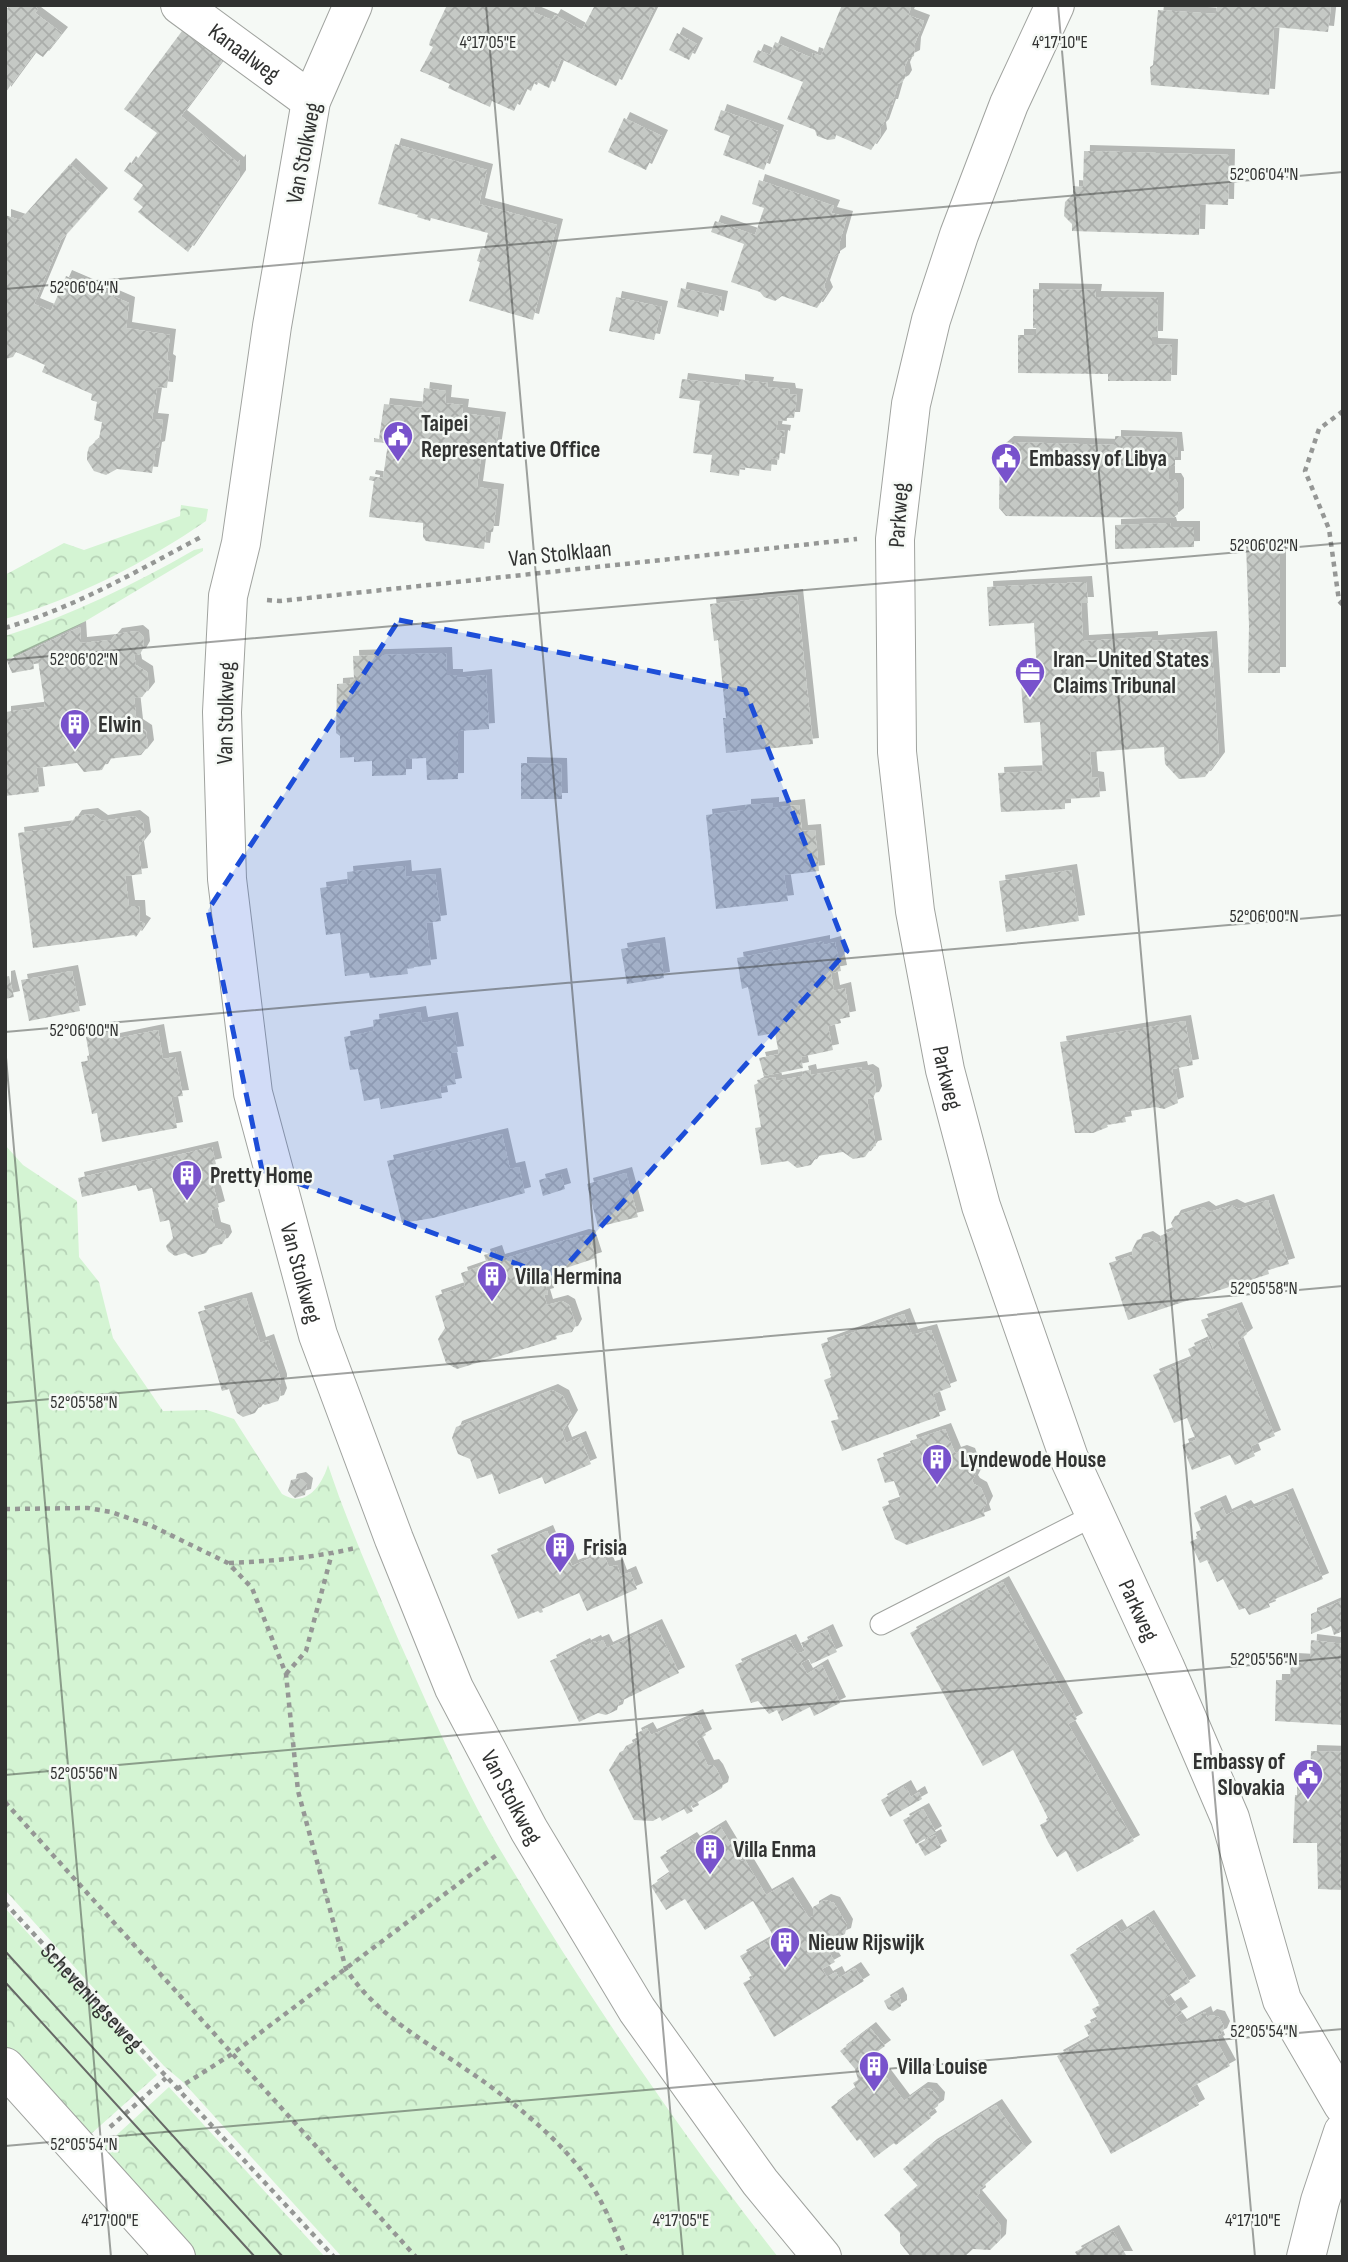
<svg xmlns="http://www.w3.org/2000/svg" width="1348" height="2262" font-family="'Sofia Sans Condensed',sans-serif">
<style>
.forest{fill:url(#forest-crowns)}
.building{fill:url(#building-cross-hatch);filter:url(#shadow)}
.lines{fill:none;stroke-linecap:round;stroke-linejoin:round}
.lane-casing{stroke:#a0a39f;stroke-width:23}
.street-casing{stroke:#a0a39f;stroke-width:40}
.secondary-casing{stroke:#a0a39f;stroke-width:40}
.path{stroke:#959795;stroke-width:4.5;stroke-dasharray:5 5;stroke-linecap:butt}
.lane{stroke:#fff;stroke-width:21}
.street{stroke:#fff;stroke-width:38}
.secondary{stroke:#fff;stroke-width:38}
.tram{stroke:#676967;stroke-width:2}
.marked{fill:#1d4ed8;fill-opacity:0.2;stroke:#1d4ed8;stroke-width:5;stroke-dasharray:14 9;stroke-linejoin:round}
.ticks{fill:none;stroke:#313231;stroke-width:2;stroke-opacity:0.45}
.labels{text-anchor:middle;stroke-width:5;stroke-linejoin:round;paint-order:stroke}
.street-label{font-size:23px;fill:#313231;stroke:#f5f9f5}
.poi-label{font-size:23px;font-weight:bold;fill:#313231;stroke:#f5f9f5;text-anchor:start}
.ticks-label{font-size:18px;text-anchor:middle;fill:#313231;stroke:#f5f9f5;stroke-width:5;stroke-linejoin:round;paint-order:stroke}
</style>
<defs>
<pattern id="forest-crowns" width="20" height="18" patternUnits="userSpaceOnUse" patternTransform="scale(1.75)"><rect width="20" height="18" fill="#d4f4d3"/><path d="M2 6a3 3 0 1 1 6 0M12 15a3 3 0 1 1 6 0" fill="none" stroke="#b6d2b6"/></pattern>
<pattern id="building-cross-hatch" width="8" height="8" patternUnits="userSpaceOnUse" patternTransform="scale(1.75)"><rect width="8" height="8" fill="#c5c9c5"/><path d="M0 0l8 8M0 8l8-8" fill="none" stroke="#aaadaa"/></pattern>
<filter id="shadow"><feDropShadow dx="6" dy="-6" stdDeviation="0" flood-color="#0004"/></filter>
</defs>
<rect width="100%" height="100%" fill="#f5f9f5"/>
<path class="forest" d="M181 505 208 509 206 521C145 563 77 598 5 619V575L64 543 84 550 180 516Z
M203 548V551L79 625 5 661V636C72 615 133 585 194 550Z
M5 1145 23 1165 77 1201 79 1257 99 1282 113 1338 163 1411 207 1410 234 1419 282 1494C306 1509 322 1485 328 1465 348 1525 374 1583 399 1641 430 1710 460 1781 498 1846 582 1988 676 2127 778 2257H342L184 2083 164 2066 5 1890Z
M5 1908 157 2075 83 2141 5 2054Z
M169 2087 325 2257H190L97 2153Z"/>
<path class="building" d="M10 5H33L38 9 35 13 62 33 43 57 35 52 5 93V11Z
M447 5H532L535 7 533 12 552 20 555 15 582 30 595 5H656L616 86 561 59 549 88 535 81 531 91 525 88 514 111 492 101 490 107 448 88 450 84 420 71 433 47 429 45 430 41Z
M842 5H905L911 8 908 15 924 21 915 43 914 56 908 59 904 68 906 76 903 81 898 84 892 105H890L883 125 880 128 881 135 871 150 836 135 835 139 828 140 817 136 815 130 787 119 803 82 753 62 758 50 770 55 775 42 812 58 813 53 821 56Z
M1217 5H1331L1328 32 1274 27 1269 95 1151 85 1150 67 1153 65 1158 10 1216 14Z
M182 31 222 61 181 116 238 163 240 160V176L188 252 138 212 143 207 133 199 143 185 124 171 130 162 133 165 157 133 124 109Z
M677 33 697 44 689 60 669 50Z
M721 110 778 131 764 170 723 155 730 136 714 130Z
M624 118 662 136 646 170 608 152Z
M395 144 487 170 479 204 557 225 533 320 469 301 480 262 477 261 481 248 484 249 488 233 431 218 430 221 417 217 418 215 378 204Z
M1084 151 1229 155 1228 205 1200 204 1199 235 1072 231V224L1064 216 1065 202 1073 194V186L1083 187Z
M70 164 102 194 61 240 34 304 51 311 66 276 129 303 126 328 170 335 167 360 170 362 167 388 157 387 152 419 163 420 159 447 156 448 152 473 117 469 106 475 94 471 87 460V454L89 447 99 439 102 422 94 420 97 402 91 400 92 394 42 372 45 365 16 352 13 357 5 359V215L20 220Z
M759 180 834 206 831 213 847 217 840 241V253L834 257 824 286 827 293 817 308 782 296 775 301 764 297 760 292 731 282 744 244 711 232 715 221 755 235 764 208 752 204Z
M681 288 722 297 718 317 677 307Z
M1033 289 1096 290 1095 297 1158 298 1157 337H1152V344L1172 345 1171 381H1108V374L1018 373V335H1036V328H1033Z
M616 297 662 307 654 340 609 331Z
M682 379 739 386V380L768 383 767 387 789 389 790 394 797 395 794 418H787V421L778 420 776 430 785 431 784 437 782 436 779 460 772 458 771 471 740 467 739 476 710 472 712 455 693 453 700 401 679 398Z
M424 388 446 391 445 403 463 405 462 413 500 418 495 451 482 449 477 487 498 490 493 532H486L484 549 426 541 423 537V523L369 517 374 481 369 480 370 476 383 478 388 443 374 442V438L379 439 384 404 422 408Z
M1115 436 1176 438 1178 457H1175V466H1169V479H1175L1178 484V514L1173 518 1006 516 999 508 1000 449 1008 442 1115 445Z
M1170 523 1171 527H1194V547L1115 549V525Z
M1280 544V673H1248L1249 626 1246 545Z
M1086 582 1088 603H1081L1083 641 1152 637V641L1211 637 1219 758 1205 777 1179 779 1165 764 1164 747 1090 752 1092 777 1098 778 1100 797 1065 799V809L1001 812 998 773 1043 771 1040 722 1024 723 1020 672H1037L1034 623 989 626 987 587Z
M797 595 813 744 726 753 723 718H726L718 640 714 641 710 604Z
M80 627 81 643 111 640 116 634 137 631 143 636 144 647 140 654 134 655 136 665 147 672 149 688 142 697 134 698 137 725 146 731 148 746 141 755 108 759 102 770 84 772 77 763 36 768 39 792 5 796V712L45 707 38 660 33 662 34 669 12 673 7 661Z
M446 653 447 675H457V678L486 675 489 729 458 731V779L427 780 426 758 406 759V775L372 776V761L354 762V757L340 758V736L336 733 337 684 350 683V679H354L353 656Z
M521 763 561 764 562 799H521Z
M773 803V808L799 805 802 831 815 830 819 871 784 875 788 901 716 909 706 815 745 810V805Z
M92 814 102 821 134 816 143 823 145 838 138 847 142 874 125 876 129 906H139L140 921 145 924 136 937 134 935 33 948 18 833 69 826 76 816Z
M405 866 406 877 435 874 441 921 426 923 431 965 407 968 408 974 370 978 369 973 345 976 340 933 326 935 320 888 348 884 347 872Z
M1071 870 1079 921 1006 932 999 881Z
M824 941V945L835 942 841 971 831 973 834 991 845 988 850 1017 840 1019 841 1023 828 1026 833 1050 801 1057 803 1068 764 1076 759 1058 779 1054 775 1033 758 1036 748 987 742 989 737 958Z
M659 943 664 978 627 984 621 949Z
M72 971 80 1011 29 1021 21 980Z
M9 976 14 997 5 999V977Z
M420 1012 422 1023 452 1018 458 1052 450 1053 456 1084 440 1087 442 1098 381 1109 379 1098 364 1101 358 1069 350 1070 344 1037 374 1031 373 1020Z
M1185 1021 1193 1065 1172 1069 1178 1103 1164 1109 1155 1107 1124 1112 1126 1122 1107 1125 1108 1127 1093 1133H1075L1060 1042Z
M158 1030 163 1059 175 1057 183 1096 171 1097 177 1128 102 1142 97 1113 92 1114 81 1062 90 1060 86 1037 107 1032 109 1040Z
M861 1067 862 1071 867 1070 873 1074 876 1092 873 1098 867 1099 876 1146 872 1147 865 1157 853 1159 843 1152 817 1156 811 1165 797 1168 788 1161 761 1165 755 1128 761 1127 754 1085 758 1083 757 1080 775 1077 776 1081 803 1076 802 1072 810 1070 811 1075Z
M502 1134 510 1169 519 1167 525 1193 433 1218 402 1223 387 1161Z
M212 1147 216 1164 208 1166 219 1207 211 1210 215 1228 224 1231 226 1238 222 1244 210 1247 206 1253 192 1257 185 1253 175 1256 168 1251 166 1246 173 1238 169 1220 160 1222 152 1188 138 1191 136 1185 82 1197 78 1178Z
M626 1173 638 1217 598 1227 587 1184Z
M561 1174 565 1189 543 1196 539 1180Z
M1268 1200 1289 1264 1268 1270 1269 1274 1128 1320 1109 1263 1133 1255 1132 1250 1137 1240 1147 1237 1156 1243 1162 1241 1160 1236 1174 1230 1171 1223 1175 1216 1203 1207 1210 1212 1231 1205 1239 1209Z
M583 1235 589 1236 596 1258 557 1271 558 1273 544 1278 548 1294 544 1295 547 1305 562 1301 569 1305 576 1325 572 1332 556 1336 557 1339 457 1369 446 1363 438 1339 445 1328 435 1296 465 1286 461 1273 487 1264 484 1255 496 1251 499 1260Z
M246 1298 260 1343 268 1340 281 1380V1383L278 1384 281 1394 278 1401 265 1405 257 1401 259 1407 255 1413 243 1417 237 1413 229 1389 222 1391 198 1312Z
M1236 1308 1247 1334 1237 1342 1275 1436 1251 1446 1255 1456 1235 1465 1230 1455 1192 1470 1182 1445 1196 1440 1187 1418 1174 1423 1153 1375 1192 1359 1188 1349 1207 1340 1212 1351 1214 1350 1201 1320Z
M904 1314 912 1335 931 1330 951 1387 933 1394 940 1416 842 1451 831 1421 839 1419 824 1380 832 1377 821 1344Z
M552 1390 563 1396 572 1416 562 1432 566 1443 580 1437 591 1464 545 1484 542 1477 499 1494 492 1474 477 1479 470 1459 458 1454 452 1438 456 1427Z
M945 1429 955 1453 961 1451 969 1454 976 1473 972 1481 974 1484 981 1488 987 1502 983 1510 985 1516 907 1545 895 1539 882 1507 901 1500 894 1481 885 1483 877 1459 912 1446 910 1441Z
M300 1478 307 1484 305 1495 295 1498 288 1491 291 1480Z
M1287 1494 1323 1579 1268 1602 1270 1607 1249 1615 1245 1608 1239 1610 1223 1579 1217 1582 1207 1560 1200 1563 1190 1542 1198 1538 1196 1532 1201 1530 1194 1513 1220 1501 1226 1515 1245 1506 1248 1510Z
M547 1531 558 1558 567 1553 572 1566 603 1553 609 1567 617 1565 621 1576 630 1572 637 1589 587 1611 579 1593 542 1609 543 1612 540 1613 538 1611 518 1619 491 1555Z
M1003 1582 1077 1719 1068 1724 1134 1841 1077 1872 1066 1851 1057 1857 1048 1842 1040 1825 1049 1820 1013 1750 983 1766 910 1633Z
M1343 1600V1631L1334 1635 1331 1626 1311 1634V1614Z
M656 1625 679 1673 619 1702 617 1710 606 1715 598 1713 579 1722 550 1661 584 1644 585 1646 595 1641 596 1643 603 1640 607 1648Z
M827 1630 837 1652 811 1664 809 1659 801 1663 807 1674 822 1665 840 1703 814 1716 810 1707 782 1721 777 1710 769 1714 758 1701 751 1703 735 1665 790 1640 797 1654 805 1651 801 1643Z
M1311 1640 1343 1644V1725L1275 1721 1276 1680H1290L1291 1659 1310 1660Z
M697 1715 706 1735 696 1741 708 1766 713 1765 717 1770 723 1783 722 1788 691 1806 693 1811 687 1814 684 1809 662 1821 660 1817 653 1821 634 1820 609 1770 620 1752 627 1749 626 1746 638 1740 635 1734 647 1728 651 1735Z
M1311 1751 1343 1752V1890L1318 1889 1317 1843H1293L1295 1795H1297V1783H1310Z
M905 1786 911 1797 919 1792 922 1799 890 1817 881 1800Z
M923 1809 936 1832 916 1844 903 1820Z
M720 1826 741 1861 745 1860 766 1895 787 1883 809 1918 813 1916V1907L825 1900 834 1903 847 1925 845 1934 834 1939 826 1935 820 1937 835 1962 822 1969 827 1977 836 1972 839 1978 855 1968 864 1981 774 2037 743 1983 753 1978 740 1956 774 1937 753 1901 705 1930 685 1899 666 1910 651 1886 670 1873 660 1857 691 1838 694 1842Z
M935 1835 941 1847 925 1856 918 1844Z
M1148 1916 1190 1982 1163 1999 1169 2007 1175 2003 1182 2013 1175 2017 1181 2025 1205 2012 1207 2018 1211 2015 1219 2017 1224 2027 1221 2034 1217 2036 1219 2041 1217 2042 1230 2066 1190 2088 1199 2105 1111 2154 1057 2056 1090 2038 1084 2026 1098 2019 1092 2009 1100 2005 1070 1955 1116 1925 1121 1933Z
M897 1993 901 2001V2006L893 2011 888 2009 884 2001Z
M870 2028 885 2046 863 2062 872 2068 877 2065 904 2101 922 2088 931 2089 939 2098 938 2106 928 2113 931 2118 896 2145 894 2143 874 2158 860 2139 857 2141 831 2107 856 2088 853 2083 858 2080 855 2069 840 2051Z
M996 2105 1026 2148 979 2190 980 2193 976 2196 1001 2226 1000 2240 990 2250 973 2249 964 2257H911L900 2243V2233L884 2215 918 2186 903 2169 931 2145Z
M1113 2231 1127 2257H1078L1075 2252Z"/>
<g class="lines">
<g class="lane-casing">
<path id="lane" d="M881 1624 1095 1515"/>
</g>
<g class="street-casing">
<g id="street">
<path id="s2" d="M180 5 311 101"/>
<path id="s3" d="M353 5 311 101 272 326 241 543 228 596 222 712 227 879 253 1093 318 1335 394 1539 454 1688 529 1830 637 2010 760 2182 822 2257"/>
<path id="s4" d="M1055 5 1009 104 959 235 931 320 911 404 895 539 897 752 915 911 945 1070 981 1206 1069 1458 1165 1667 1230 1818 1282 2000 1343 2105"/>
<path d="M1306 2257 1320 2201 1343 2132"/>
</g>
</g>
<g class="secondary-casing">
<path id="secondary" d="M5 2067 176 2257"/>
</g>
<g class="path">
<path d="M1343 411 1319 429 1305 471 1329 529 1339 601 1343 605"/>
<path d="M267 600 280 601 857 539"/>
<path d="M5 628C78 606 135 572 201 537"/>
<path d="M5 1509 88 1508 111 1512 152 1526 228 1563 252 1588 286 1674 298 1791 346 1969C376 2014 420 2038 464 2068 506 2096 560 2138 588 2180 604 2203 615 2231 626 2257"/>
<path d="M229 1563C271 1561 314 1558 355 1548"/>
<path d="M286 1674 306 1651 332 1553"/>
<path d="M5 1802 416 2257"/>
<path id="s1" d="M5 1903 334 2257"/>
<path d="M177 2089 232 2054 498 1854"/>
<path d="M110 2127 166 2078"/>
</g>
<use href="#lane" class="lane"/>
<use href="#street" class="street"/>
<use href="#secondary" class="secondary"/>
<path class="tram" d="M5 1951 283 2257
M5 1982 255 2257"/>
</g>
<path class="marked" d="M399 620 745 690 847 951 555 1278 262 1170 208 910Z"/>
<path class="ticks" d="M486 5 683 2257M1058 5 1255 2257M5 289 1343 172M5 660 1343 543M5 1032 1343 915M5 1046 111 2257M5 1403 1343 1286M5 1775 1343 1657M5 2146 1343 2029"/>
<defs>
<g id="civic-pin" transform="scale(1.575)"><path d="M0 17L-7.5 6A9.5 9.5 0 1 1 7.5 6Z" fill="#7852cc" stroke="#f5f9f5"/><path d="M-.6-6.5H3V-4.5H.6V-3L4-1V1h2V6H-6V1h2V-1L-.6-3ZM-1.2 2.5V6h2.4V2.5Z" fill="#fff"/></g>
<g id="office-pin" transform="scale(1.575)"><path d="M0 17L-7.5 6A9.5 9.5 0 1 1 7.5 6Z" fill="#7852cc" stroke="#f5f9f5"/><path d="M-6-3h4V-5.5h4V-3h4V5H-6ZM-1-4.5V-3h2v-1.5ZM-6 0V1H6V0Z" fill="#fff"/></g>
<g id="building-pin" transform="scale(1.575)"><path d="M0 17L-7.5 6A9.5 9.5 0 1 1 7.5 6Z" fill="#7852cc" stroke="#f5f9f5"/><path d="M-4-6H4V6H1V3H-1V6H-4ZM-2.5-4.3h1.7v1.8h-1.7ZM.8-4.3h1.7v1.8H.8ZM-2.5-1h1.7V.8h-1.7ZM.8-1h1.7V.8H.8Z" fill="#fff"/></g>
</defs>
<g fill-rule="evenodd">
<use href="#civic-pin" x="398" y="436"/>
<use href="#civic-pin" x="1006" y="458"/>
<use href="#office-pin" x="1030" y="672"/>
<use href="#building-pin" x="75" y="724"/>
<use href="#building-pin" x="187" y="1175"/>
<use href="#building-pin" x="492" y="1276"/>
<use href="#building-pin" x="937" y="1459"/>
<use href="#building-pin" x="560" y="1547"/>
<use href="#civic-pin" x="1308" y="1774"/>
<use href="#building-pin" x="710" y="1849"/>
<use href="#building-pin" x="785" y="1942"/>
<use href="#building-pin" x="874" y="2066"/>
</g>
<g class="labels">
<g class="street-label">
<text dy="8" stroke="none"><textPath href="#s2" startOffset="80">Kanaalweg</textPath></text>
<text transform="translate(303 153) rotate(-79)" y="8">Van Stolkweg</text>
<text transform="translate(898 515) rotate(-86)" y="8">Parkweg</text>
<text transform="translate(560 553) rotate(-6)" y="8">Van Stolklaan</text>
<text transform="translate(225 713) rotate(-89)" y="8">Van Stolkweg</text>
<text dy="8" stroke="none"><textPath href="#s4" startOffset="1104">Parkweg</textPath></text>
<text dy="8" stroke="none"><textPath href="#s3" startOffset="1292">Van Stolkweg</textPath></text>
<text dy="8" stroke="none"><textPath href="#s4" startOffset="1671">Parkweg</textPath></text>
<text dy="8" stroke="none"><textPath href="#s3" startOffset="1858">Van Stolkweg</textPath></text>
<text dy="8" stroke="none"><textPath href="#s1" startOffset="128">Scheveningseweg</textPath></text>
</g>
<g class="poi-label">
<text x="421" y="431">Taipei<tspan x="421" dy="26">Representative Office</tspan></text>
<text x="1029" y="466">Embassy of Libya</text>
<text x="1053" y="667">Iran–United States<tspan x="1053" dy="26">Claims Tribunal</tspan></text>
<text x="98" y="732">Elwin</text>
<text x="210" y="1183">Pretty Home</text>
<text x="515" y="1284">Villa Hermina</text>
<text x="960" y="1467">Lyndewode House</text>
<text x="583" y="1555">Frisia</text>
<text x="1285" y="1769" text-anchor="end">Embassy of<tspan x="1285" dy="26">Slovakia</tspan></text>
<text x="733" y="1857">Villa Enma</text>
<text x="808" y="1950">Nieuw Rijswijk</text>
<text x="897" y="2074">Villa Louise</text>
</g>
</g>
<g class="ticks-label">
<text x="488" y="48">4°17'05"E</text>
<text x="1060" y="48">4°17'10"E</text>
<text x="1264" y="180">52°06'04"N</text>
<text x="84" y="293">52°06'04"N</text>
<text x="1264" y="551">52°06'02"N</text>
<text x="84" y="665">52°06'02"N</text>
<text x="1264" y="922">52°06'00"N</text>
<text x="84" y="1036">52°06'00"N</text>
<text x="1264" y="1294">52°05'58"N</text>
<text x="84" y="1408">52°05'58"N</text>
<text x="1264" y="1665">52°05'56"N</text>
<text x="84" y="1779">52°05'56"N</text>
<text x="1264" y="2037">52°05'54"N</text>
<text x="84" y="2150">52°05'54"N</text>
<text x="110" y="2226">4°17'00"E</text>
<text x="681" y="2226">4°17'05"E</text>
<text x="1253" y="2226">4°17'10"E</text>
</g>
<rect width="1348" height="2262" fill="none" stroke="#313231" stroke-width="14"/>
</svg>
